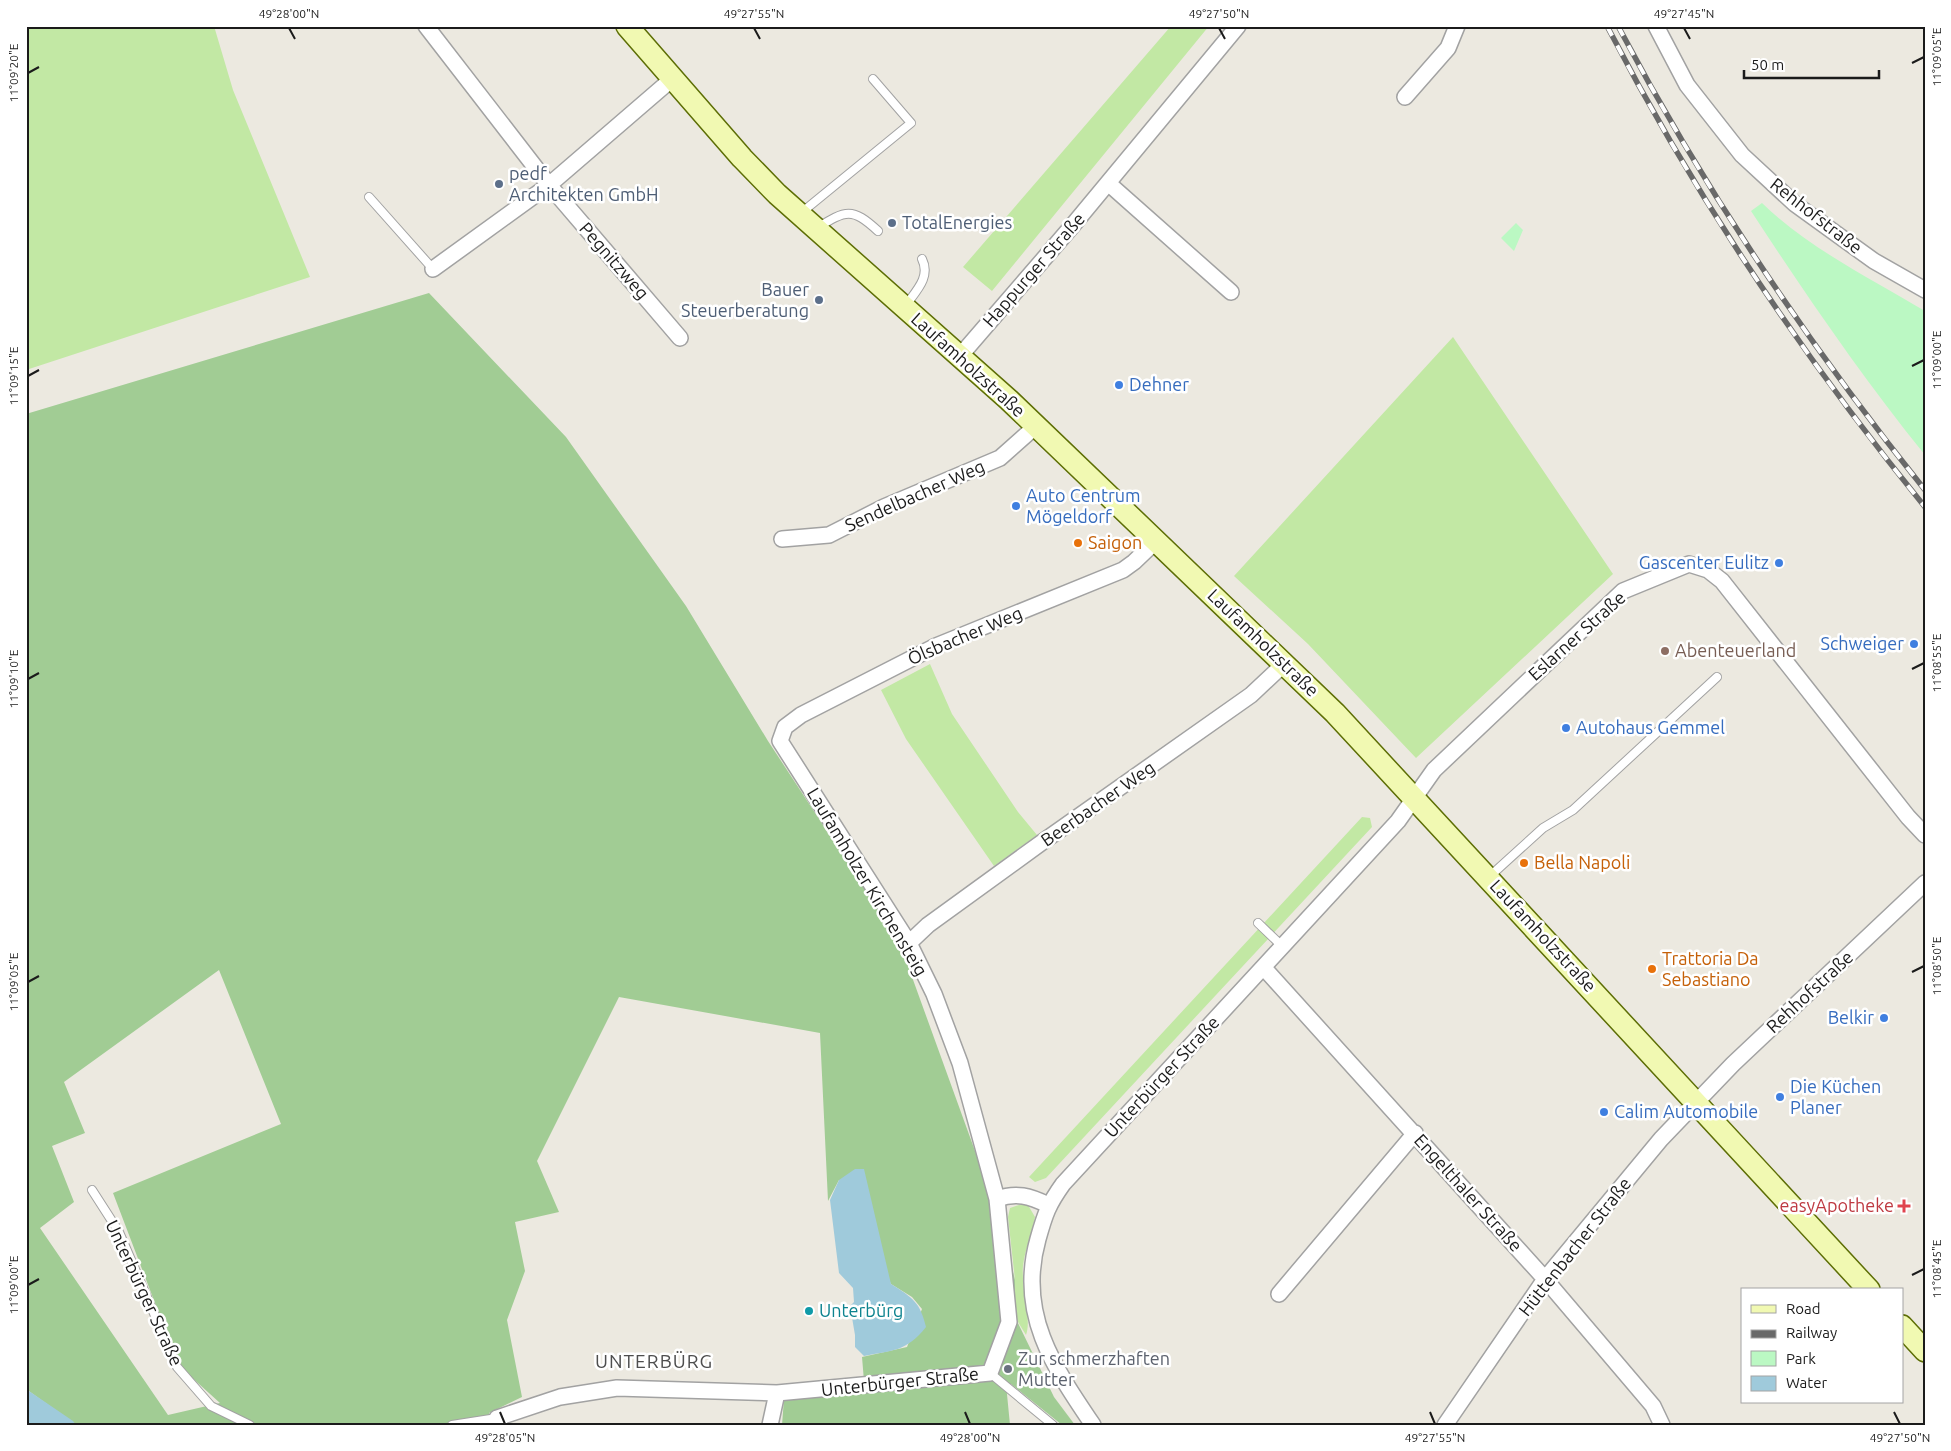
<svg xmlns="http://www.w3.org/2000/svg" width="1951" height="1451" font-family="Ubuntu,sans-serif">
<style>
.grass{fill:#c2e8a4}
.forest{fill:#a1cc94;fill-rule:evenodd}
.park{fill:#bbf8c3}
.water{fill:#9fcadb}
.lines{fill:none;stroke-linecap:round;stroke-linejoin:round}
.service-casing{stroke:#a2a2a2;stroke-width:10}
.minor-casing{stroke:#a2a2a2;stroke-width:18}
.secondary-casing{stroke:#5d6e05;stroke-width:24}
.service{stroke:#fff;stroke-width:8}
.minor{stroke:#fff;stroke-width:15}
.secondary{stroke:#f1f9b2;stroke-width:21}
.rail-casing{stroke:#696969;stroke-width:5.5}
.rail{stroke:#fff;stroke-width:4;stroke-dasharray:11;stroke-linecap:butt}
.ticks{fill:none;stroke:#1b1b1b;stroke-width:2}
.service-dot{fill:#5c6f8a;stroke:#fff;stroke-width:2}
.shop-dot{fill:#3f7fe0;stroke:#fff;stroke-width:2}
.food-dot{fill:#e8710a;stroke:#fff;stroke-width:2}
.education-dot{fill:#8d6e63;stroke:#fff;stroke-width:2}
.health-dot{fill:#e0444e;stroke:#fff;stroke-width:2}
.culture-dot{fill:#0f9aa8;stroke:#fff;stroke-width:2}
.worship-dot{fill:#6b7280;stroke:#fff;stroke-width:2}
.labels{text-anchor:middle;stroke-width:5;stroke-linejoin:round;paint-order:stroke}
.service-label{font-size:18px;fill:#4e5e75;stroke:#fff;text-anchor:start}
.street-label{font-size:18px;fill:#1b1b1b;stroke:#fff}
.shop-label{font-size:18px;fill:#366cbe;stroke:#fff;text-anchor:start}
.food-label{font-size:18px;fill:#c56008;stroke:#fff;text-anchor:start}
.education-label{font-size:18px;fill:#785e54;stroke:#fff;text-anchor:start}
.health-label{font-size:18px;fill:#be3a42;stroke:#fff;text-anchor:end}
.culture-label{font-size:18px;fill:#0d838f;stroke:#fff;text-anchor:start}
.worship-label{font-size:18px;fill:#5b616d;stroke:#fff;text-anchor:start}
.neighbourhood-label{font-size:19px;letter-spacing:1px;fill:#4e4e4e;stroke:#fff}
.neatline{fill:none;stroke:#1b1b1b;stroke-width:2}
.ticks-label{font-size:12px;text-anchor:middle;fill:#1b1b1b}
</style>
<rect width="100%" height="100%" fill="#ece9e0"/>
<path class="grass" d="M26 26H214L233 90 310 277 26 370Z
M1171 26H1209L992 291 963 267Z
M1453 337 1613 574 1416 758 1308 644 1234 576Z
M930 664 952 714 1018 812 1037 835 994 866 906 739 881 690Z
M1362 817 1370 818 1372 827 1046 1178 1035 1182 1029 1177Z
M1022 1204 1028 1205 1035 1217C1032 1234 1025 1249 1023 1266 1021 1287 1032 1319 1026 1335L1015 1317V1280L1008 1217 1010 1208Z"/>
<path class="forest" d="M429 293 566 437 686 606 768 741 899 941 1000 1220 1015 1280V1317L1054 1397 1075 1425H1062L1011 1384H1006L1010 1425H782L784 1399 865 1393 862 1357 907 1347 922 1309 912 1297 891 1284 839 1180 828 1201 820 1033 619 997 537 1161 559 1212 515 1222 525 1271 507 1320 522 1397 489 1413 493 1425H76L26 1389V414ZM219 970 281 1124 113 1193 179 1366 220 1403 168 1415 40 1228 74 1202 52 1146 85 1133 64 1082Z"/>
<path class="park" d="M1762 203C1807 247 1871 279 1925 311V455C1862 377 1806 295 1751 211Z
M1516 223 1523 230 1514 251 1501 238Z"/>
<path class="water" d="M855 1169H864L891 1284C913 1298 920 1302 926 1327 906 1352 893 1350 864 1356L855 1347V1335L850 1306 854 1302 853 1288 839 1273 830 1200 839 1180Z
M26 1389 73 1421 76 1425H26Z"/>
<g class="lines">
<g class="service-casing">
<path id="service" d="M369 197 433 269
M801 213 911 123 873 79
M817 228C846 210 852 207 878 231
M906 305C916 291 931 277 922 259
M1489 877 1543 828 1573 810 1717 677
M1258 923 1283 947
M92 1190 119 1232 177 1367 211 1406 250 1425
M990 1373 1053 1425
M452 1425 497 1418"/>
</g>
<g class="minor-casing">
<path id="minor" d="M426 26 549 185 680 338
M1656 26 1687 85 1742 155 1795 204 1874 261 1925 290
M1405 97 1448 48 1457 26
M1108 183 1231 292
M433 269 549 185 672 79
M960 356 1073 225 1238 26
M782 539 829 535 884 507 1000 458 1036 426
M909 943 928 925 1041 843 1251 695 1285 663
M1264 968 1545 1279 1653 1406 1662 1425
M997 1199C1016 1192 1030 1196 1048 1205
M1279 1294 1415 1133
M500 1425 497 1418 560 1397 617 1388 777 1393 990 1373 1009 1322 997 1199 960 1063 934 994 909 943 780 741 785 727 801 715 936 646 1123 570 1134 562 1157 540
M770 1425 777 1393
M1093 1425C1053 1366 1017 1313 1038 1239 1045 1214 1048 1205 1063 1184L1398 821 1434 770 1623 591 1689 564 1708 570 1722 581 1908 817 1925 835
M1445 1425 1545 1279 1661 1139 1733 1064 1925 883"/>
</g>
<g class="secondary-casing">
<path id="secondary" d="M627 26 742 158 777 194 1009 400 1335 713 1869 1290
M1902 1326 1925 1351"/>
</g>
<use href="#service" class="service"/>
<use href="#minor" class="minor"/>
<use href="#secondary" class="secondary"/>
<g class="rail-casing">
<path id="rail" d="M1607 26C1696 198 1803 357 1925 507
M1618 26C1705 191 1809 345 1925 490"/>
</g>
<use href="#rail" class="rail"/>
</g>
<path class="ticks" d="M289 28 295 39M754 28 760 39M1219 28 1225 39M1684 28 1690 39M1912 63 1924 57M28 73 39 67M1912 366 1924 360M28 376 39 370M1912 669 1924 663M28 679 39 673M1912 972 1924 966M28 982 39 976M1912 1275 1924 1269M28 1285 39 1279M500 1412 505 1424M965 1412 970 1424M1430 1412 1435 1424M1894 1412 1900 1424"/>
<g class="service-dot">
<circle cx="499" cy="184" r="5"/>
<circle cx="892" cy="223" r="5"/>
<circle cx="819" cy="300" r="5"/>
</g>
<g class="shop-dot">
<circle cx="1119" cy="385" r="5"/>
<circle cx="1016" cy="506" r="5"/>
<circle cx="1779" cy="563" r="5"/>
<circle cx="1914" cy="644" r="5"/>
<circle cx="1566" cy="728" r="5"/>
<circle cx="1884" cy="1018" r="5"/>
<circle cx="1780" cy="1097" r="5"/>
<circle cx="1604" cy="1112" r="5"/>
</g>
<g class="food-dot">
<circle cx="1078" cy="543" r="5"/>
<circle cx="1524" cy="863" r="5"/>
<circle cx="1652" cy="969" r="5"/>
</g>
<circle class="education-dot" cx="1665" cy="651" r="5"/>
<path class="health-dot" d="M1901.5 1198.5h5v5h5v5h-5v5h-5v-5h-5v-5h5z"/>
<circle class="culture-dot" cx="809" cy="1311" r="5"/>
<circle class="worship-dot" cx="1008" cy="1369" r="5"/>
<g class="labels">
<g class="service-label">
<text x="509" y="180">pedf<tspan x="509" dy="21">Architekten GmbH</tspan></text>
<text x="902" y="229">TotalEnergies</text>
<text x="809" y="296" text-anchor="end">Bauer<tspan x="809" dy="21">Steuerberatung</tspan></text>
</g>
<g class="street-label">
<text transform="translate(1816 216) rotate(38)" y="6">Rehhofstraße</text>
<text transform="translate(614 261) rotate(49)" y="6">Pegnitzweg</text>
<text transform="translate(1034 270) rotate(-49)" y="6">Happurger Straße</text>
<text transform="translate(968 365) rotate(42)" y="6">Laufamholzstraße</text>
<text transform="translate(915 496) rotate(-24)" y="6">Sendelbacher Weg</text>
<text transform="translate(965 636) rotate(-23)" y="6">Ölsbacher Weg</text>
<text transform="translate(1577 636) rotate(-42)" y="6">Eslarner Straße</text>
<text transform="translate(1263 643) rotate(44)" y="6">Laufamholzstraße</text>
<text transform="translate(1098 804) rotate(-35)" y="6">Beerbacher Weg</text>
<text transform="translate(867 882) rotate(59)" y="6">Laufamholzer Kirchensteig</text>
<text transform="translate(1543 936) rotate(47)" y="6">Laufamholzstraße</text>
<text transform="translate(1810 992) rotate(-43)" y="6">Rehhofstraße</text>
<text transform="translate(1162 1077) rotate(-47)" y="6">Unterbürger Straße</text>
<text transform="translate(1468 1193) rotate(48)" y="6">Engelthaler Straße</text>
<text transform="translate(1575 1247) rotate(-52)" y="6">Hüttenbacher Straße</text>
<text transform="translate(144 1293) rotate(65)" y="6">Unterbürger Straße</text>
<text transform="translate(900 1382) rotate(-6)" y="6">Unterbürger Straße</text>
</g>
<g class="shop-label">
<text x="1129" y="391">Dehner</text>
<text x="1026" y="502">Auto Centrum<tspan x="1026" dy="21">Mögeldorf</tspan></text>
<text x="1769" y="569" text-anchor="end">Gascenter Eulitz</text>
<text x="1904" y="650" text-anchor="end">Schweiger</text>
<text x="1576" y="734">Autohaus Gemmel</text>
<text x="1874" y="1024" text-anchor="end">Belkir</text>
<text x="1790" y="1093">Die Küchen<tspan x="1790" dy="21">Planer</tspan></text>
<text x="1614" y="1118">Calim Automobile</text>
</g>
<g class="food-label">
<text x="1088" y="549">Saigon</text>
<text x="1534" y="869">Bella Napoli</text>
<text x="1662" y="965">Trattoria Da<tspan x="1662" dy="21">Sebastiano</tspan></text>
</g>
<g class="education-label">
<text x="1675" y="657">Abenteuerland</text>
</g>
<g class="health-label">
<text x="1894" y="1212">easyApotheke</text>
</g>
<g class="culture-label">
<text x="819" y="1317">Unterbürg</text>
</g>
<g class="worship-label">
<text x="1018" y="1365">Zur schmerzhaften<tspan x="1018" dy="21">Mutter</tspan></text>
</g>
<g class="neighbourhood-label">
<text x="654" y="1368">UNTERBÜRG</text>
</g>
</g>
<rect width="1951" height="1451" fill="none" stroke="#ffffff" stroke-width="55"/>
<rect x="1741" y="1288" width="162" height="115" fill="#ffffff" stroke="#a4a4a4"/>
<rect x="1751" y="1305" width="25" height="8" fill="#f1f9b2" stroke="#a4a4a4"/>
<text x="1786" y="1314" font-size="15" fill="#1b1b1b">Road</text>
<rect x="1751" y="1330" width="25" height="8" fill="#696969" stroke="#a4a4a4"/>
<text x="1786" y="1338" font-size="15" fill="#1b1b1b">Railway</text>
<rect x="1751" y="1351" width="25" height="15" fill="#bbf8c3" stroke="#a4a4a4"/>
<text x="1786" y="1364" font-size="15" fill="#1b1b1b">Park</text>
<rect x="1751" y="1376" width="25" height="15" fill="#9fcadb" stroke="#a4a4a4"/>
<text x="1786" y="1388" font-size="15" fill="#1b1b1b">Water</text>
<path d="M1744 70v8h135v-8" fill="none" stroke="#1b1b1b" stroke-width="2.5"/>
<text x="1751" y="70" font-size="15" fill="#1b1b1b" stroke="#ffffff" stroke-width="4" paint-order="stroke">50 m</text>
<rect x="28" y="28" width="1896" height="1396" class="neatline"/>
<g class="ticks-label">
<text x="289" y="18">49°28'00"N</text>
<text x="754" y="18">49°27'55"N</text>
<text x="1219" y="18">49°27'50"N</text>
<text x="1684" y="18">49°27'45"N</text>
<text transform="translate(1937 57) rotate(-90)" y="4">11°09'05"E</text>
<text transform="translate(14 73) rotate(-90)" y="4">11°09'20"E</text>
<text transform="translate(1937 360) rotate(-90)" y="4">11°09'00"E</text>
<text transform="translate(14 376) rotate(-90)" y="4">11°09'15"E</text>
<text transform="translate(1937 663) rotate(-90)" y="4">11°08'55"E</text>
<text transform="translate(14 679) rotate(-90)" y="4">11°09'10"E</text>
<text transform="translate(1937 966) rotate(-90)" y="4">11°08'50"E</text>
<text transform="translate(14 982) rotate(-90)" y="4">11°09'05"E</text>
<text transform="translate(1937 1269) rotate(-90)" y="4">11°08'45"E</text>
<text transform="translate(14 1285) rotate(-90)" y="4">11°09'00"E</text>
<text x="505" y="1442">49°28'05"N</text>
<text x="970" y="1442">49°28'00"N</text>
<text x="1435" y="1442">49°27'55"N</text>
<text x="1900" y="1442">49°27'50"N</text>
</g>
</svg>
